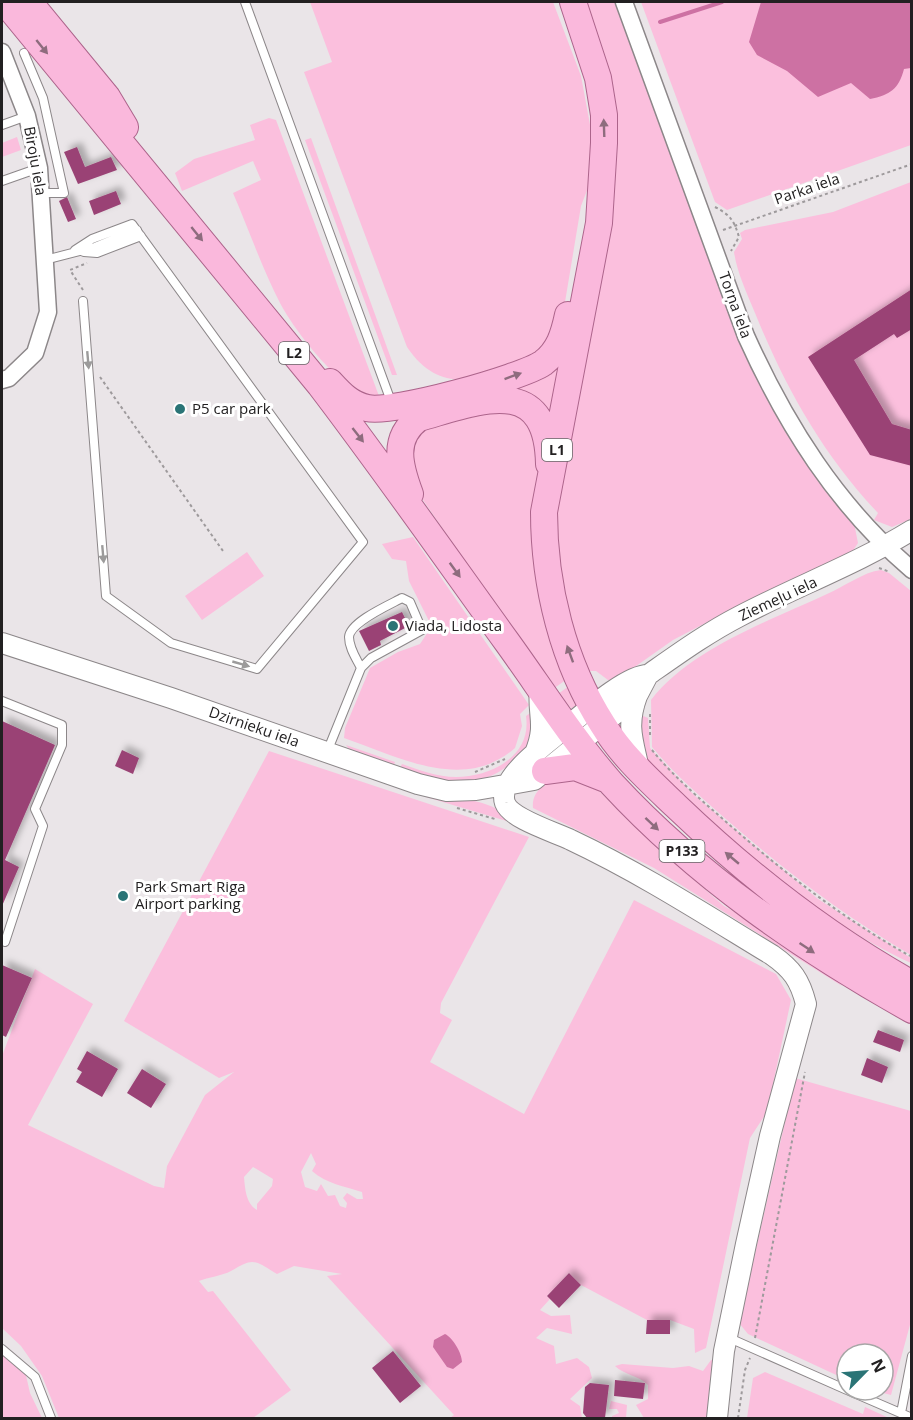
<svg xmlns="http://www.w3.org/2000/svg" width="913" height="1420" font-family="'Open Sans',sans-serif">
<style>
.green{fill:#fbbfdd;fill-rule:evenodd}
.water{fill:#cd71a3}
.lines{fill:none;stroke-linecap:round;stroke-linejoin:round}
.stream{stroke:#cd71a3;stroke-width:4}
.building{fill:#9a4375;filter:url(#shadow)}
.service-casing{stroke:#8c8789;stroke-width:10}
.minor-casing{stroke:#8c8789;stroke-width:19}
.tertiary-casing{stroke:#8c8789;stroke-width:22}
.primary-casing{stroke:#ac648b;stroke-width:28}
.path{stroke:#9e9a9c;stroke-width:2;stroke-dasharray:3 3;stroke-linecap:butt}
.service{stroke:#fff;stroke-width:8}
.minor{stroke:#fff;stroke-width:16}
.tertiary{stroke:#fff;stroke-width:20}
.primary{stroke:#fab8dc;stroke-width:26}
.oneway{fill:#8e6c7e}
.oneway2{fill:#9c9b9b}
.poi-dot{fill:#2a7476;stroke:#fff;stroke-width:2}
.labels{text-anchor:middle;stroke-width:6;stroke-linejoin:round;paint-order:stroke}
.shield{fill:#fff;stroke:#646364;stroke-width:1.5}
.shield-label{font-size:14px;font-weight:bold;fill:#222021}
.street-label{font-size:15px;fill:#222021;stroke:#fff}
.poi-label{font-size:15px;fill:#222021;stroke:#fff;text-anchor:start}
</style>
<defs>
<filter id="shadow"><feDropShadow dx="5" dy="-5" stdDeviation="3" flood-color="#0004"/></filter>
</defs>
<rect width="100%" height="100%" fill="#eae5e8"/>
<path class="green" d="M310 2H553L581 76 593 141 591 180 581 206 562 320 553 345C504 371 447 407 407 347L304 72 332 62Z
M587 2H616L740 341 787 434 814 475 854 523 858 543 850 555 769 590 673 640 612 683 596 671H584C564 616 556 562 558 504L611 93Z
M641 2H911V145L727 210 715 202Z
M269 118 276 120 379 396C347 401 294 330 280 303 262 268 249 230 233 193L261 180 253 161 182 191 175 173 194 159 255 140 250 125Z
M17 137 21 150 2 157V143Z
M311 138 397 375H392L305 140Z
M911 182V519L892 527 874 520 878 513C823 455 785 387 755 313 747 293 737 273 734 252L742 239 740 233 745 230 833 212Z
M566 355 552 426 513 395 512 384Z
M495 404 533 423 570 677 553 689 412 484 405 456 415 430Z
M413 537 529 705 520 714 522 726 515 748C464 793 399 757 344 738L345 728 370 668 398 652 420 644 428 632 430 623 409 581 406 561 392 559 382 544Z
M247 552 264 576 202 620 185 596Z
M881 570 889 573 911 591V955C845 917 784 870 727 820 701 797 674 774 652 747L651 700C690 649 771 620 827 594 844 587 863 572 881 570Z
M573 683 581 704 573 710 558 694Z
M533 711 534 740C488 794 462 785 399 770L402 764C419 770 437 777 456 777 491 777 532 756 526 716Z
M636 713 648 718 650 748 694 795 818 899 911 958V963C828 925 750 859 684 796 671 783 652 769 643 753 637 742 638 725 636 713Z
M346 745 395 762 393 768 352 753Z
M269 751 529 837 441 1003 440 1013 452 1020 430 1062 524 1114 634 900 776 974 791 1000 767 1112 750 1138 706 1348 695 1353 694 1329 670 1320H647L581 1285 569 1273 547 1296 550 1299 540 1310 551 1316 570 1315 572 1334 547 1328 536 1338 554 1346 556 1364 577 1358 589 1367 592 1378 570 1399 580 1406 582 1418H450L454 1415 327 1276 342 1274 294 1266 277 1274C254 1260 254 1257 231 1271 222 1276 208 1277 199 1281L208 1292 213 1291 291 1390 253 1418H59L42 1376 21 1346 2 1328V1056L35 969 93 1004 28 1125 154 1186 164 1188 167 1166 205 1095 234 1072 219 1078 124 1021ZM311 1153 316 1164 312 1171C327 1184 344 1186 362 1192L363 1199H357L347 1193 343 1198 347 1203 346 1208 340 1206 335 1195 328 1196 321 1184 317 1191 305 1187 301 1172ZM253 1167 273 1179 272 1186 257 1204V1210C246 1204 245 1189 244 1177Z
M563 774 592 784 654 845 724 906 758 925 828 972 842 986 654 868 533 808C531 790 549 780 563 774Z
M428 795C461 799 492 798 517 824L426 797Z
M795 1078 911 1111V1321L891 1395 872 1390H883V1354H847V1380L748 1334 739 1323Z
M2 1351 25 1371 30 1393 42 1418H2Z
M711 1360 716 1361 707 1418H644L636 1405 648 1399V1385C638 1375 624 1375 615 1366L622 1364 673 1368 689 1366 703 1371Z
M765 1372 863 1414 865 1407 889 1418H747L753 1378Z
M611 1401 627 1405 626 1418H612V1416L619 1413 617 1409H609Z"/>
<path class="water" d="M761 2H911V68L904 69C899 89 890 95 870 99L851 83 818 97 787 71 757 55 749 42Z
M445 1334C453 1338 462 1353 462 1362L453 1369 447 1367 433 1347 434 1340Z"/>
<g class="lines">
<path class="stream" d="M660 22 722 2"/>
</g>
<path class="building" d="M77 147 85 167 111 157 117 170 78 184 64 152Z
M116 191 121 204 94 215 89 201Z
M67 197 76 219 68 222 59 201Z
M912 289V329L897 338 894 334 854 360 892 424 912 430V466L870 455 808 357Z
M402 612 409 626 380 641 381 645 369 651 359 631Z
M2 721 55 745 5 860 19 867 2 906Z
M122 750 139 758 133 774 115 766Z
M2 965 32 978 6 1037 2 1035Z
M878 1030 904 1040 900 1052 873 1042Z
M87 1051 118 1069 102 1097 76 1082 82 1072 77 1069Z
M867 1058 888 1067 882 1083 861 1075Z
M142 1069 166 1084 151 1108 127 1093Z
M569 1273 581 1285 559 1308 547 1296Z
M647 1320H670V1334H646Z
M393 1351 421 1386 400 1403 372 1368Z
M615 1380 645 1383 643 1399 614 1396Z
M590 1383 609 1385 605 1418H587L583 1413 585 1387Z"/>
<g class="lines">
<g class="service-casing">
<path id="service" d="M245 2 392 404
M24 53 43 98 64 193H42
M2 125 27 116
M2 181 39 168
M75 250 92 239 132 224 363 542 257 669 171 643 106 596 83 301
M84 252 97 253 141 236
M45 260 95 247 137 230
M2 701 62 725V745L35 809 43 826 5 942
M327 752 361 668 371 658 422 630 410 602 402 598C389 605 350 622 349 637 349 648 356 658 361 668
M727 1337 847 1390
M2 1349 35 1377 51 1418
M847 1390 912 1418
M901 1413 912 1356"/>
</g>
<g class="minor-casing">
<path id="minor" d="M624 2 746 336C786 425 837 506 912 570
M2 52 27 116 39 168 48 312 35 353 9 378 2 380"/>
</g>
<g class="tertiary-casing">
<path id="tertiary" d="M2 643 171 698 418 784 447 791 476 790 534 780 637 696 648 675
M637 696C626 726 633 740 639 769
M535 753C547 724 537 715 540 689
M717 1418 724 1351 746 1244 770 1136 806 1004C800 980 792 969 772 955 706 915 641 873 571 840 555 832 511 819 505 803 497 780 542 747 558 734 576 720 626 674 648 675 678 654 707 633 740 616 797 586 857 564 912 530"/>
</g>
<g class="primary-casing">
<path id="primary" d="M5 2 320 385C384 469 445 556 507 642 541 689 573 740 612 784 698 877 802 948 912 1010
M29 2 107 97 125 127
M573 2 598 78 604 115V143L599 223 544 512C544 585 563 663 603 725 622 756 650 781 676 806 747 874 826 936 912 984
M330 382C341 394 350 404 367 408 392 414 521 378 543 363 559 351 564 334 568 315
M410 494C400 467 391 438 419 418 477 402 547 371 549 464
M545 771 575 767 608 780"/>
</g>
<path class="path" d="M715 207C730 215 734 220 739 237L731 251
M723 230 912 164
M83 290 70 270 87 263
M100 377 223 551
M879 568 890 572
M650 714V736
M652 750C673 776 699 798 724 820 782 871 843 919 912 957
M475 772 505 759
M457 808 495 819
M755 1338 805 1072
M738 1418 745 1370 750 1358"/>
<use href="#service" class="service"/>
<use href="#minor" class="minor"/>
<use href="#tertiary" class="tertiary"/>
<use href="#primary" class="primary"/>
</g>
<defs><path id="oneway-solid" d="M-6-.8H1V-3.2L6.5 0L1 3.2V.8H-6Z" transform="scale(1.5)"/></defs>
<g class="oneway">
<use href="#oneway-solid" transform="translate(42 47) rotate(51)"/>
<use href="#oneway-solid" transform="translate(604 128) rotate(-92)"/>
<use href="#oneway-solid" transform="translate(197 234) rotate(51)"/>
<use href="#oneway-solid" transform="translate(513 376) rotate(-20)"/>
<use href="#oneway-solid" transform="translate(358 435) rotate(52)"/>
<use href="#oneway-solid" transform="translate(455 570) rotate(54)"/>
<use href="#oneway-solid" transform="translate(570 654) rotate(-110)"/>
<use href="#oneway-solid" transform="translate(652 824) rotate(43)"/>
<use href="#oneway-solid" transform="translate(732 858) rotate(-140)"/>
<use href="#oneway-solid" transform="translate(807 948) rotate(34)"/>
</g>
<g class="oneway2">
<use href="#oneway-solid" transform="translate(88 360) rotate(85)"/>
<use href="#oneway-solid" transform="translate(103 554) rotate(85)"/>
<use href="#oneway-solid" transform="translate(241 664) rotate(16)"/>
</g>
<g class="poi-dot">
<circle cx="180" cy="409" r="6"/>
<circle cx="393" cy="626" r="6"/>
<circle cx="123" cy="896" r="6"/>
</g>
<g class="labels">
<g class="shield">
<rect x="279" y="342" width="30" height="22" rx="4.5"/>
<rect x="542" y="439" width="30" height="22" rx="4.5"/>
<rect x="659.5" y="840" width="45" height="22" rx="4.5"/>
</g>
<g class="shield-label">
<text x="294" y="358">L2</text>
<text x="557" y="455">L1</text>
<text x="682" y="856">P133</text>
</g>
<g class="street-label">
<text transform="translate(35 161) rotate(80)" y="5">Biroju iela</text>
<text transform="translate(807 189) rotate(-19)" y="5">Parka iela</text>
<text transform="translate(735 305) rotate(70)" y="5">Torņa iela</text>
<text transform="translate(778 599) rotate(-25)" y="5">Ziemeļu iela</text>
<text transform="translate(254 727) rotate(19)" y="5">Dzirnieku iela</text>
</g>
<g class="poi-label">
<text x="192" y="414">P5 car park</text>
<text x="405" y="631">Viada, Lidosta</text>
<text x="135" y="892">Park Smart Riga<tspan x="135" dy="17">Airport parking</tspan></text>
</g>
</g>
<rect width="913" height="1420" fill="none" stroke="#222021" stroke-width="6"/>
<g transform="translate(865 1372) rotate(65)"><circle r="28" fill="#ffffff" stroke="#a7a6a6" stroke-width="1.5"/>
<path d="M0-4.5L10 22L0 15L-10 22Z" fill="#2a7476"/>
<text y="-9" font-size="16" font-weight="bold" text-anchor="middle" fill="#222021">N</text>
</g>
</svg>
